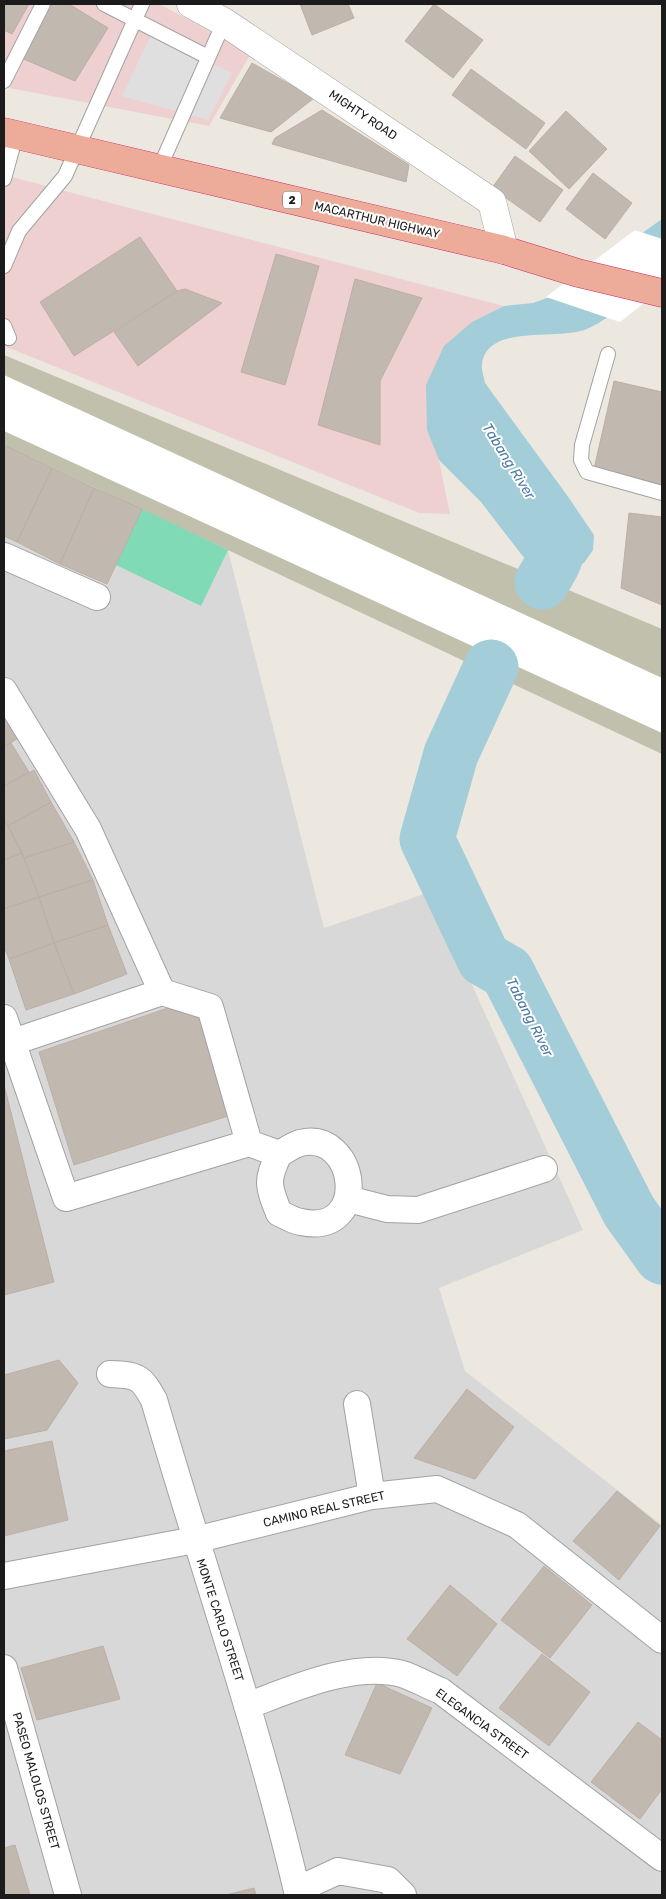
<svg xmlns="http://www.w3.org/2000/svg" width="666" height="1899" font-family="Rubik,sans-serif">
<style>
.residential{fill:#d9d8d8}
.commercial{fill:#edd0cf}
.construction{fill:#c0c0ad}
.pitch{fill:#80dab6}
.parking{fill:#dfdfdf}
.water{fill:#a2cdd9}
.pier{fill:#fff}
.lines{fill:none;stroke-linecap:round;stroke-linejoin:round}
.river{stroke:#a2cdd9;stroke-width:55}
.building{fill:#c1b8b0;stroke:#bdafa4}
.service-casing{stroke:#a2a2a2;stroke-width:16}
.minor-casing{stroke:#a2a2a2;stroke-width:28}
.tertiary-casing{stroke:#a2a2a2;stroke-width:29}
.trunk-casing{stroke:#cf2964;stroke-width:29}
.service{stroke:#fff;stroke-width:14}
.minor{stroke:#fff;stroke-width:26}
.tertiary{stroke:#fff;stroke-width:28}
.trunk{stroke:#edac9a;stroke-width:28}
.labels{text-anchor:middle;stroke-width:4;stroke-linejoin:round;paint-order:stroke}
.shield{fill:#fff;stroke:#5f5f5f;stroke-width:1}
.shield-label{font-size:11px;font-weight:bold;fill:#1b1b1b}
.street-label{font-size:12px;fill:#1b1b1b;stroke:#fff}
.water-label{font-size:14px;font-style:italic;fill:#4c7aa6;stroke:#fff}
</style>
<rect width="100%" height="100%" fill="#ece8e0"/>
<path class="residential" d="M4 445 228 550 324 928 430 892 583 1230 439 1288 465 1371 662 1525V1895H4Z"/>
<path class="commercial" d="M4 4H159L251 53 209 126 4 87Z
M4 175 504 306 472 322 427 430 439 460 450 514 419 513 4 346Z"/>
<path class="construction" d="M4 355 662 629V754L4 445Z"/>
<path class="pitch" d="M142 509 228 550 201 606 116 565Z"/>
<path class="parking" d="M151 35 232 73 208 120 122 96Z"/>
<path class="water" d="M662 219V274C639 293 615 316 587 329 559 341 487 323 482 364 481 370 484 377 485 383L569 498 594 535 593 550 584 563 544 579 521 554 481 502 439 460 427 430 426 385 444 346 472 322 504 306 533 303 555 295Z
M491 667 498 687 481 725 477 743 463 753 465 765 452 790 457 795 449 807 457 815 451 818V823L444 830 451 840 452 847 457 849 456 861C478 872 501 949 511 974L480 956 463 914 450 909 446 902 452 887 440 876 437 860 426 840V830L432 818 430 809 439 804 441 795 438 787 450 764 447 756 451 749 435 730 443 719 449 693 467 670Z"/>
<path class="pier" d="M635 230 662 239V289L620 322 546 297Z
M4 375 662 678V733L4 431Z"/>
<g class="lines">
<path class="river" d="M539 511C563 546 563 547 542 582
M491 667 451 754 427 839 484 959 507 972 629 1211 662 1257"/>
</g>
<path class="building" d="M4 4H29L12 34 4 30Z
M49 4H69L108 28 75 81 19 57Z
M300 4H348L354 18 312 35Z
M434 4 483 40 453 78 405 41Z
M252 63 314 98 271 132 220 118Z
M471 69 545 123 526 149 452 95Z
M322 110 409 165 406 182 272 144 275 138Z
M566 111 607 149 569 189 529 151Z
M515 156 563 190 540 222 492 188Z
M593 173 632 203 605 239 566 209Z
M140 237 177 291 74 356 40 302Z
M276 254 319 266 285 385 241 372Z
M355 279 422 298 380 381V445L318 425Z
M185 289 222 303 138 366 114 332 177 291Z
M614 381 662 392V484L594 469Z
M4 445 52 468 17 542 4 536Z
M52 468 94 488 60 564 17 542Z
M94 488 142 509 107 584 60 564Z
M629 513 662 517V605L621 588Z
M4 708 23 735 4 747Z
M11 743 29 772 4 786V747Z
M34 770 51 802 8 826 4 818V786Z
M51 802 74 842 24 858 8 826Z
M4 818 22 853 4 860Z
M74 842 93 880 39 897 24 858Z
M22 853 39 897 4 909V860Z
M93 880 108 925 54 943 39 897Z
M39 897 54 943 9 959 4 946V909Z
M108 925 127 974 74 994 54 943Z
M54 943 74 994 26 1010 9 959Z
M168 1008 201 1017 228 1116 74 1165 39 1052Z
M4 1085 54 1282 4 1295Z
M59 1360 78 1383 47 1430 4 1439V1375Z
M467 1389 514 1427 475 1479 414 1458Z
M52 1441 68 1520 4 1536V1451Z
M617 1491 660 1526 619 1580 573 1541Z
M544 1566 592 1605 550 1658 501 1620Z
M450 1585 497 1624 457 1676 407 1639Z
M103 1646 120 1699 37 1720 21 1668Z
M542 1654 590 1692 549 1746 499 1708Z
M377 1683 432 1708 400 1774 345 1755Z
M638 1722 662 1740V1789L640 1819 591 1782Z
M15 1845 30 1895H4V1848Z
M254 1888 256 1895H226Z"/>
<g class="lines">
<g class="service-casing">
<path id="service" d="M104 4 208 57
M4 81 43 4
M159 169 224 22
M4 179 16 135
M4 266 19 231 65 176 142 4
M4 326 9 338
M608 354 582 445 581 460 587 472 662 493"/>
</g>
<g class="minor-casing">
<path id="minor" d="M4 556 97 597
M4 691 88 829 162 992 4 1045
M4 1018 66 1198 249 1143 210 1007 162 992
M249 1143 279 1154C285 1151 293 1145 300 1143 358 1129 371 1237 301 1222 293 1221 286 1216 279 1213 268 1186 266 1180 279 1154
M348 1199 387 1209 418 1210 544 1169
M110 1374C137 1375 141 1376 154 1400 202 1565 259 1728 298 1895
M357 1404 372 1496
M4 1576 195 1540 372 1496 437 1489 517 1525 662 1640
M4 1668 68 1895
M247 1706C292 1689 354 1661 402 1674 415 1678 428 1686 441 1691L662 1858
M297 1890 338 1871 388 1880 403 1895"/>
</g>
<g class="tertiary-casing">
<path id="tertiary" d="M191 4 224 22 492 202 504 250"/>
</g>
<g class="trunk-casing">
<path id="trunk" d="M4 132 504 250 578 273 662 293"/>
</g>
<use href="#service" class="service"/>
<use href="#minor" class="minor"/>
<use href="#tertiary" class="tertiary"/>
<use href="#trunk" class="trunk"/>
</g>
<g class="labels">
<rect class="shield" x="283" y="191.5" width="18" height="17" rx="4"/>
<g class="shield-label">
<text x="292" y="204">2</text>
</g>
<g class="street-label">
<text transform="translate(363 115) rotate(34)" y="4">MIGHTY ROAD</text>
<text transform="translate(377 220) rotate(13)" y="4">MACARTHUR HIGHWAY</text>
<text transform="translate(324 1509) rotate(-13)" y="4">CAMINO REAL STREET</text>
<text transform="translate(220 1620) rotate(72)" y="4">MONTE CARLO STREET</text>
<text transform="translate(482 1724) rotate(36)" y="4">ELEGANCIA STREET</text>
<text transform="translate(36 1781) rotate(74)" y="4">PASEO MALOLOS STREET</text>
</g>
<g class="water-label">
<text transform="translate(509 461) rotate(58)" y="5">Tabang River</text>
<text transform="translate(530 1017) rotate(63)" y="5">Tabang River</text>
</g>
</g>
<rect width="666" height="1899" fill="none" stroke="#1b1b1b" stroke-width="10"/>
</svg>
